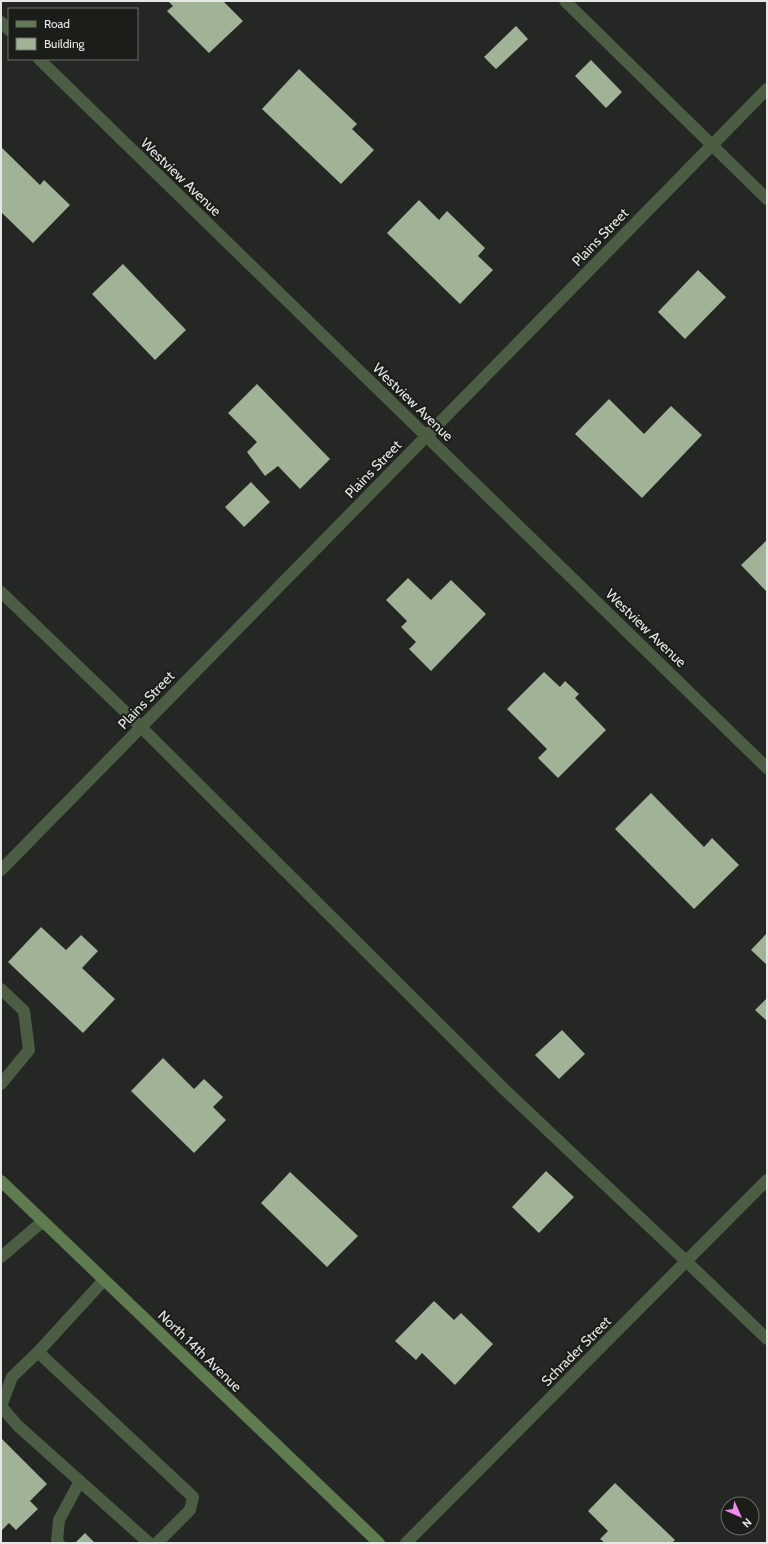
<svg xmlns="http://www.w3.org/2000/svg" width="768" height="1544" font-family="Cabin,sans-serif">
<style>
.building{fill:#a0b396}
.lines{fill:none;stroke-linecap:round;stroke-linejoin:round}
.lane{stroke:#4b5d42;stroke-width:12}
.street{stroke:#4b5d42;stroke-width:12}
.secondary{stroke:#5f7c50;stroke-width:12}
.labels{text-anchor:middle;stroke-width:4;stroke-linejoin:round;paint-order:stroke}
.street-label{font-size:14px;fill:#e5e7e4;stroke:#1b1d19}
</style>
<rect width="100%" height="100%" fill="#242723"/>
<path class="building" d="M168 1H223L243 21 209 53 167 11 173 6Z
M516 26 528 39 496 69 484 57Z
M591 60 622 92 606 108 575 76Z
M299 69 357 124 352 129 374 150 341 184 262 109Z
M1 147 40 185 44 180 70 205 33 243 1 212Z
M419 200 439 220 447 211 485 248 478 256 493 270 460 304 387 233Z
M123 264 186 330 155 360 92 294Z
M698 270 726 297 685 339 658 312Z
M257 384 330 459 300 489 278 466 265 476 247 452 257 442 228 413Z
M609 399 644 434 671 406 702 435 642 498 575 434Z
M251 482 270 502 244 527 225 507Z
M767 540V592L741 565Z
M408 578 431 600 451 580 486 614 431 671 409 649 416 642 401 627 407 621 386 600Z
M544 672 560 687 565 681 579 694 575 698 606 730 558 778 538 758 547 749 507 709Z
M651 793 704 847 712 838 739 865 694 909 615 829Z
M41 927 66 950 81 935 98 951 82 968 115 999 83 1033 8 962Z
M767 933V965L751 950Z
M767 998V1021L755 1010Z
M562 1030 585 1054 559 1079 535 1055Z
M163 1058 194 1089 204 1079 223 1097 213 1107 226 1120 194 1153 131 1091Z
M546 1171 574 1197 539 1233 512 1207Z
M290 1172 358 1236 327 1267 261 1203Z
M434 1301 454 1320 461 1313 493 1344 455 1385 422 1353 416 1360 395 1341Z
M1 1438 47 1484 30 1501 38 1509 16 1530 9 1523 1 1531Z
M615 1483 675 1540 672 1543H605L600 1539 608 1531 588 1511Z
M85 1533 95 1543H75Z"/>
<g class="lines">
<path class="lane" d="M565 1 767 199
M1 592 141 727 505 1090 687 1262 767 1339
M1 989 24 1011 29 1050 1 1084
M1 1257 42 1222
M104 1280 38 1352 12 1377 1 1406 17 1425 149 1543
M38 1352 193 1497 190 1510 157 1543
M59 1543 57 1540 59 1520 80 1481"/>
<path class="street" d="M1 22 9 30
M39 59 767 768
M1 870 767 89
M406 1543 767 1180"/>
<path class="secondary" d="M1 1181 379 1543"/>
</g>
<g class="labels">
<g class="street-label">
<text transform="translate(181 177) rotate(44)" y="5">Westview Avenue</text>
<text transform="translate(600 237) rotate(-46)" y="5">Plains Street</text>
<text transform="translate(413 402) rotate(44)" y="5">Westview Avenue</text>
<text transform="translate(373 469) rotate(-46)" y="5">Plains Street</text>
<text transform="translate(646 628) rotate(44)" y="5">Westview Avenue</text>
<text transform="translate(146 700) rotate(-46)" y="5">Plains Street</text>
<text transform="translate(200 1351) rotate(44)" y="5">North 14th Avenue</text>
<text transform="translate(576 1351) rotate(-45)" y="5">Schrader Street</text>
</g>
</g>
<rect width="768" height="1544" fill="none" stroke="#e5e7e4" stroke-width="4"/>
<rect x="8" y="8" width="130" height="52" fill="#1b1d19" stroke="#6c6e6a"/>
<rect x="16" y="21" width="20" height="6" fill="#5f7c50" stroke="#6c6e6a"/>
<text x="44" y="28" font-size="12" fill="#e5e7e4">Road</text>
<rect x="16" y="38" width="20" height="12" fill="#a0b396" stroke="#6c6e6a"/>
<text x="44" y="48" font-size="12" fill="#e5e7e4">Building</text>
<g transform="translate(740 1516) rotate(135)"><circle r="19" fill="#1b1d19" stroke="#6c6e6a"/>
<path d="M0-3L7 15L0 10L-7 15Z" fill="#f688ed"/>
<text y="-6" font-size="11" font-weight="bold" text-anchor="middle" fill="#e5e7e4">N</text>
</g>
</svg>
